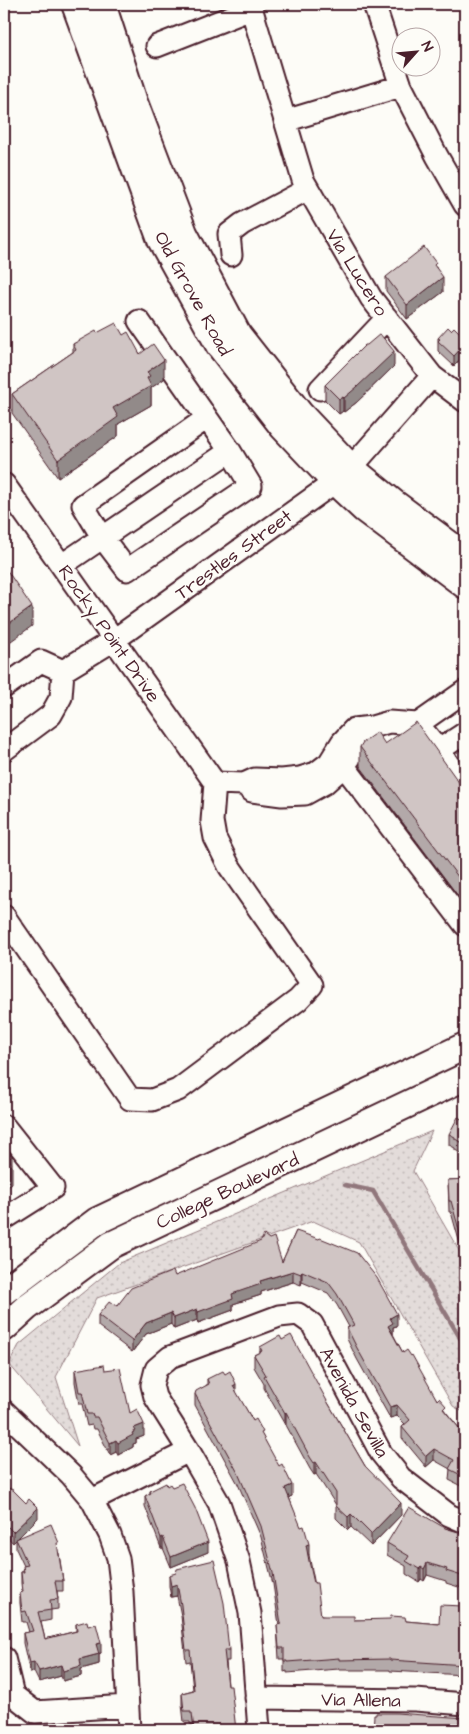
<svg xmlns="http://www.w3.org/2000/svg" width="469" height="1734" font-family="'Architects Daughter',sans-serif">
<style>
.grass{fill:url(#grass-dots);stroke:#967e82}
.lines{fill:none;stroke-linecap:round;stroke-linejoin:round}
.stream{stroke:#91777b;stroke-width:4.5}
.minor-casing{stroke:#4a1f2b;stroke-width:25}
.major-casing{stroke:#4a1f2b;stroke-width:30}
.minor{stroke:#fdfcf7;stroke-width:21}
.major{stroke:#fdfcf7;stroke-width:26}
.wall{fill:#b3a9a9;stroke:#4a1f2b}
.shaded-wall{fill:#928a89;stroke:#4a1f2b}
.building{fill:#d0c5c4;stroke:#4a1f2b}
.labels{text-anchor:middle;stroke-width:5;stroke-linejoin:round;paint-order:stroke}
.street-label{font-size:19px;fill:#4a1f2b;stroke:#fdfcf7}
</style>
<defs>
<pattern id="grass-dots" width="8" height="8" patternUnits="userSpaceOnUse" patternTransform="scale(1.25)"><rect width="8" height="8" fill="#e3dcda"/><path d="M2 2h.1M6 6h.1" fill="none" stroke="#c4bcbb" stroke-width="1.8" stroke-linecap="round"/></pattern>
</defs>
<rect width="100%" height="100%" fill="#fdfcf7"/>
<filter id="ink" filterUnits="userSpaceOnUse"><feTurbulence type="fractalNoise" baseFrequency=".02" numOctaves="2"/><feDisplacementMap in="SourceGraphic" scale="10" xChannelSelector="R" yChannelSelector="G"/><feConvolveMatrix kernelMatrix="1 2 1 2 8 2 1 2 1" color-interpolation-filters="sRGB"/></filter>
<g filter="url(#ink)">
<path class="grass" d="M432 1131 413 1171 465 1261V1413L453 1406 359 1242 313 1221 97 1298 56 1377 78 1446 9 1364 19 1345 119 1263Z"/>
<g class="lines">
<path class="stream" d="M345 1185 373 1191 465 1346"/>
<g class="minor-casing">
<path id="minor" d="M250 4 303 180 371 298 432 376 465 401
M374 4 401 86 437 156 465 205
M157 46 251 9
M285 121 401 86
M231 255 229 234 242 224 308 189
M320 389 387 318
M207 418 83 505 102 537 127 570 251 486 230 451
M4 484 215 783
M62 565 230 451 139 321
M4 687 41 661 63 671 114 640 335 482 351 468 432 376
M418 724 439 750 465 733
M372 727 389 722 418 724 465 691
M4 750 51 715 61 697 63 671
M439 750 465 789
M334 756 344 766 465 925
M215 783 244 784 255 779 282 780 300 778 316 773 329 763 342 742 354 729 372 727 344 766 325 783 305 794 282 795 252 791 244 784
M4 916 130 1099 152 1100 178 1090 298 1000 312 985 229 866 215 838 212 821 215 783
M4 1126 53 1188 4 1219
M4 1411 71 1475 92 1500 110 1535 118 1558 122 1592 129 1730
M92 1500 189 1451
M4 1658 13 1695 35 1712 127 1706
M256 1698 415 1700 465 1704
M259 1730 250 1613 239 1561 219 1503 189 1451 155 1397 152 1385 156 1369 170 1357 279 1316 298 1314 312 1324 381 1453 401 1478 449 1515 465 1522"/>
</g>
<g class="major-casing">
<path id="major" d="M75 4 161 240 219 345 283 427 335 482 364 509 465 585
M102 4 134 102 184 233 238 335 300 414 351 468 395 504 465 556
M4 1291 97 1221 465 1046
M4 1328 27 1307 111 1245 465 1077"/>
</g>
<use href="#minor" class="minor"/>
<use href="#major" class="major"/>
</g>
<path class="wall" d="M436 267 443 292 407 319 386 291V277Z
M451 330 465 338V354L454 366 438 351V338Z
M97 333 123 335 164 379 151 388V405L118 424V436L58 478 12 413V394L73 352V344Z
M394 366 392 368 357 402 344 412 343 411 339 414 325 400V385Z
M385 744 465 791V905L360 766V747Z
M465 1121V1155L455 1150V1148L449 1145V1134Z
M465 1179V1243L460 1244 451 1212H449L448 1180Z
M296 1231 397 1326 393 1327V1334L403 1353 446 1412 465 1435V1488L449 1480 450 1469 434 1460 426 1467 402 1438V1427L405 1424 397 1416 390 1418 357 1359 347 1339V1328L349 1327 337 1305 328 1293 302 1282 301 1285 293 1282 261 1292V1295L233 1304V1310L198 1323 197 1320 174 1329 171 1324 146 1334 132 1352 98 1326V1315L117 1306 175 1276 282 1262Z
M260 1347 327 1401 365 1466 401 1515 371 1546 351 1527 348 1530 336 1518V1505L316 1474 314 1475 310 1469 286 1425H285L264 1388V1384L254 1367V1355L260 1352Z
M75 1370H105L130 1413 144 1436 136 1439V1443L133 1444V1447L118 1455 116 1452 110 1455 97 1429H93L92 1425 87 1426 82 1404H79L75 1382Z
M207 1379 236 1392 253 1421 263 1437 292 1496 289 1497 309 1555 321 1616 354 1620 406 1621 439 1624 465 1621V1675L390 1671V1670H339V1669L287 1673V1671L284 1672V1659H279L277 1625H279L273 1584 261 1537 238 1484 195 1405V1394L207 1385Z
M4 1486 38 1518 18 1538 59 1553 63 1581V1591H57L58 1599V1609L51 1610V1620L41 1622 45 1639 76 1631V1624L88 1626 101 1653 99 1654V1664L81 1669V1676L63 1681 61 1676 39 1682 34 1672 30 1673 23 1643V1633L29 1632 26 1622H22L20 1603V1593L22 1592 21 1583V1572H23L24 1566 16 1549V1539L13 1543 4 1533Z
M167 1486 208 1552 171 1567 163 1548H161L145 1506V1496L150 1493V1491Z
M445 1528 465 1534V1589L446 1583V1581L427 1575 424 1581 421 1579 419 1582 406 1574V1566L387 1555V1543Z
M169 1575 229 1650V1661H226L228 1686 236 1730H193L192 1724H190V1722H184L182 1704V1693L193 1690 190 1661 186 1662 181 1616 177 1596 171 1597 169 1586Z"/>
<path class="shaded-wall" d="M443 277V292L407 319V305Z
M465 338V354L454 366V356Z
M394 351V366L392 368 357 402 344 412V398Z
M164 360V379L151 388V405L118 424V436L58 478V460L113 408 147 372Z
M343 397V411L339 414V399Z
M32 607V626L4 646V627Z
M12 1156V1183L4 1189V1170L9 1159Z
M465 1232V1243L460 1244V1233Z
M293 1271V1282L261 1292V1295L233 1304V1310L198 1323V1312L232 1294 260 1281Z
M302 1271V1282L301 1285V1274Z
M197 1309V1320L174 1329V1318Z
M171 1313V1324L146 1334 132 1352V1341L146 1323Z
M397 1314V1326L393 1327V1334L388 1326 390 1318Z
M236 1384V1395L233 1386Z
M397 1405V1416L390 1418V1407Z
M286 1412V1425H285V1413Z
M144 1424V1436L136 1439V1443L133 1444V1447L118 1455V1443L132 1433 134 1428Z
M116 1440V1452L110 1455V1443Z
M434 1449V1460L426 1467V1456Z
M316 1462V1474L314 1475V1463Z
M292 1485V1496L285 1499V1488Z
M401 1503V1515L371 1546V1534Z
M38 1508V1518L13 1543V1532Z
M351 1514V1527L348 1530V1517Z
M163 1537V1548H161V1538Z
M208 1542V1552L171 1567V1557Z
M309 1544V1555H306V1545Z
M427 1563V1575L424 1581V1569Z
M421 1567V1579L419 1582V1569Z
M177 1584V1596L171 1597V1586Z
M101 1643V1653L96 1654V1644Z
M99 1654V1664L81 1669V1676L63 1681V1671L80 1659Z
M34 1662V1672L30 1673V1663Z
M61 1665V1676L39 1682V1671Z"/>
<path class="building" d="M424 247 436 263 434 265 443 277 407 305 386 277Z
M116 323 123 335 128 332 140 354 153 344 164 360 147 372 150 376 147 378 151 386 113 408 118 417 58 460 12 394 76 350 73 344 96 331 97 333Z
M448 327 451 330 454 327 465 338 463 340 465 341V344L454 356 438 341 440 339 438 338Z
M380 334 394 351 392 354 357 387 344 398 343 397 339 399 325 385 365 345H367Z
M4 566 32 607 4 627Z
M416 722 465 791V886L360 747 363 742 377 732 385 744Z
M458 1117 465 1121V1144L455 1139V1137L449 1134Z
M4 1148 12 1156 9 1159 12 1164 4 1170Z
M465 1179V1232L460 1233 451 1201H449L448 1180Z
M296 1231 319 1239 320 1238 357 1253 377 1278 397 1314 390 1318 393 1323 388 1326 403 1353 407 1350 411 1356 412 1355 437 1400 439 1398 446 1406 443 1409 465 1435V1477L449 1469 454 1460 434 1449 426 1456 402 1427 410 1420 397 1405 390 1407 357 1348 347 1328 354 1325 337 1294 328 1282 302 1271 301 1274 293 1271 260 1281 261 1284 232 1294 233 1299 198 1312 197 1309 174 1318 171 1313 146 1323 132 1341 98 1315 110 1301 117 1306 131 1288 173 1271 175 1276 261 1241 264 1235 269 1239 274 1237 282 1262Z
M291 1335 327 1401 365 1466 401 1503 371 1534 351 1514 348 1517 336 1506V1493L316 1462 314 1463 310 1457 286 1412 285 1413 264 1376 266 1375 254 1355 262 1351 260 1347 276 1338 280 1336 282 1340Z
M104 1365 105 1370 120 1368 130 1413 137 1409 144 1424 134 1428 136 1431 132 1433 133 1435 118 1443 116 1440 110 1443 97 1417H93L92 1414H87L82 1392H79L75 1370Z
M223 1371 225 1374 230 1371 236 1384 233 1386 253 1421 256 1419 263 1432 261 1433 279 1466 282 1464 292 1485 285 1488 301 1527 304 1526 309 1544 306 1545 309 1561 314 1583H317L321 1616H354V1620L390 1619 391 1616 405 1617 406 1621 439 1624 440 1605 463 1606 462 1621H465V1665L390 1660V1659L339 1660V1658L287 1662V1661H284V1648H279L277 1625 281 1624 273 1573 261 1526 238 1473 195 1394 196 1391 209 1384 207 1379Z
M166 1483 167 1486 170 1484 172 1487 182 1483 195 1508 208 1542 171 1557 163 1537 161 1538 145 1496 151 1493 150 1491Z
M4 1486 13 1490 26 1503 29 1499 38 1508 13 1532 4 1523Z
M409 1507 445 1528 465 1534V1577L446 1571 447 1569 427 1563 424 1569 421 1567 419 1569 406 1561 409 1556 387 1543Z
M51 1524 59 1543H57L63 1581H55L58 1599 50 1600 51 1610 38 1612 45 1639 77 1631 76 1624 87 1621 88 1626 96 1624 101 1643 96 1644 99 1654 80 1659 81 1666 63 1671 61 1665 39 1671 34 1662 30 1663 23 1633 33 1631 26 1611 22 1612 20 1593 23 1592 21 1572H24L23 1566 28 1565 16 1539Z
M214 1560 224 1603 229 1650H224L228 1686H231L236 1730H194L192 1713H190V1711H184L182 1693 194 1690 190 1650H186L181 1605 177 1584 171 1586 169 1575 176 1573 177 1569Z
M376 1713H396L465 1718V1730H373L374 1715H376Z
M86 1724 87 1728H92V1730H52V1729L73 1728V1725Z
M4 1727 21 1730H4Z"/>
</g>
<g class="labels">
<g class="street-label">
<text transform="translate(358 272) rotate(58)" y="7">Via Lucero</text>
<text transform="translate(194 293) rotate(61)" y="7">Old Grove Road</text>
<text transform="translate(233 554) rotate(-36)" y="7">Trestles Street</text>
<text transform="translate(110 633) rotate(55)" y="7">Rocky Point Drive</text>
<text transform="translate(227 1190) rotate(-25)" y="7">College Boulevard</text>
<text transform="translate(355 1402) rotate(61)" y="7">Avenida Sevilla</text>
<text transform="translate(361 1699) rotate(1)" y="7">Via Allena</text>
</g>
</g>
<rect width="469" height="1734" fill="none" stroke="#fdfcf7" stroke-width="20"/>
<rect x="10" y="10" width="449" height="1714" fill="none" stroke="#4a1f2b" stroke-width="2" filter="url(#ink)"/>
<g transform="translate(416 52) rotate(63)"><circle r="24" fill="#fdfcf7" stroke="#b5a4a5"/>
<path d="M0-4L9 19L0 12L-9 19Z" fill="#4a1f2b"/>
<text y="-8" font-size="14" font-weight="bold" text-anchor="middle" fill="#4a1f2b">N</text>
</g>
</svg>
